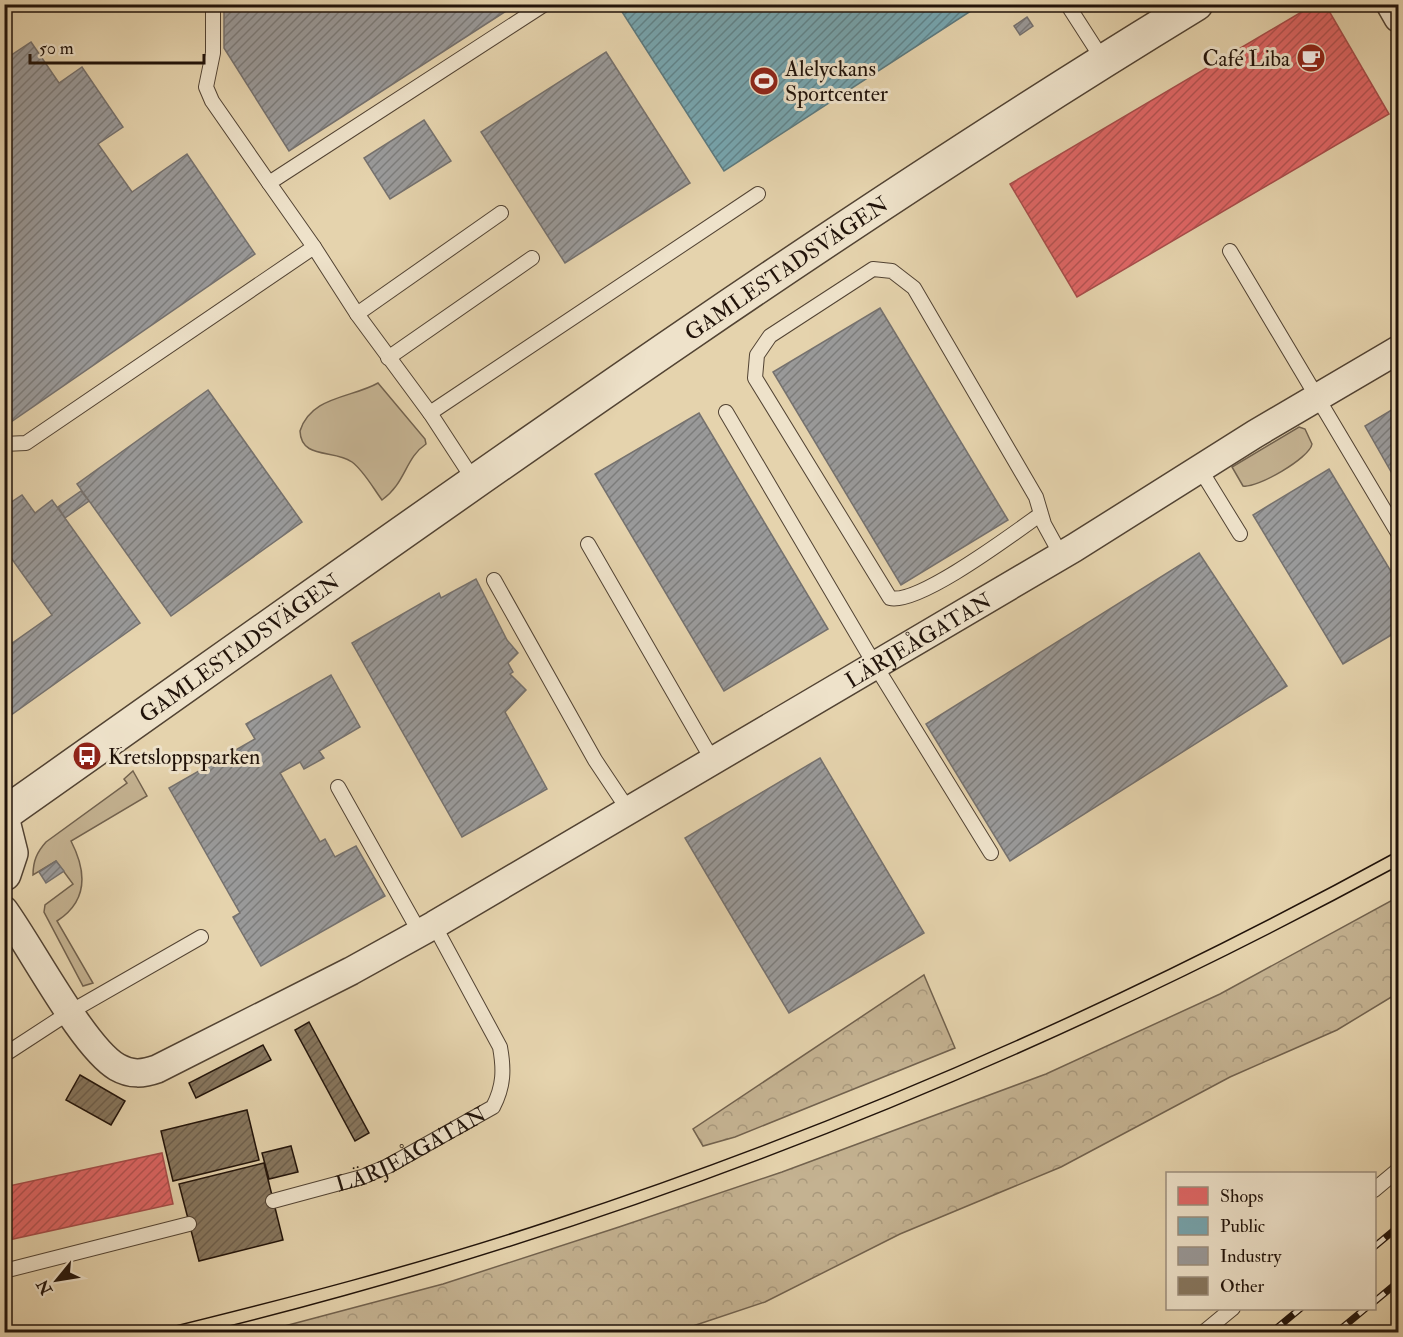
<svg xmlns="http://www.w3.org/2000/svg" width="1403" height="1337" font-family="'IM FELL Double Pica',serif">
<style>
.green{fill:#c4b291;stroke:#72624e;stroke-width:1.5}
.forest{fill:url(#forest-crowns);stroke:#72624e;stroke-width:1.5}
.shops{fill:url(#shops-hatch);stroke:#a74d4a;stroke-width:1.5}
.public{fill:url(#public-hatch);stroke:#5c797e;stroke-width:1.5}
.industry{fill:url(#industry-hatch);stroke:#75716e;stroke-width:1.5}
.building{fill:url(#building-hatch);stroke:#21130a;stroke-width:1.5}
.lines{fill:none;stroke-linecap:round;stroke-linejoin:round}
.service-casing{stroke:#524333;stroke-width:16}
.minor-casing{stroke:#524333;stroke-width:30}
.tertiary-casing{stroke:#524333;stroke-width:36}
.service{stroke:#eee2ca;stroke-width:14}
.minor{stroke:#eee2ca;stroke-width:27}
.tertiary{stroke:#eee2ca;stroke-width:33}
.tram{stroke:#21130a;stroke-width:1.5}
.rail-casing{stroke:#21130a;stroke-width:7}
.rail{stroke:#eee2ca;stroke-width:4.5;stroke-dasharray:14;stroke-linecap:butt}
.labels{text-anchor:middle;stroke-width:6;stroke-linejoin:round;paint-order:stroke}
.poi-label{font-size:22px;fill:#21130a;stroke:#eee2ca;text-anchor:start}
.street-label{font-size:22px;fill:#21130a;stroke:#eee2ca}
</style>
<defs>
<pattern id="forest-crowns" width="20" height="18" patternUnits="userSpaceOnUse" patternTransform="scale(1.5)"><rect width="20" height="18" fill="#c4b291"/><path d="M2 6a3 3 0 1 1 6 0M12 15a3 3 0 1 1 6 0" fill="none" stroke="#a8987c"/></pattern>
<pattern id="shops-hatch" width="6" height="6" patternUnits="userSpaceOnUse" patternTransform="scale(1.5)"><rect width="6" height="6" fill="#e06666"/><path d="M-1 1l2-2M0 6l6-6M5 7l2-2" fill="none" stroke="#b55352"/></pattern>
<pattern id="public-hatch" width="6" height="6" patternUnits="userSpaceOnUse" patternTransform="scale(1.5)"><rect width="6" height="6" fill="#76a5af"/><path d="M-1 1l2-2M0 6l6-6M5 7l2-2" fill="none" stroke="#60858d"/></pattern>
<pattern id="industry-hatch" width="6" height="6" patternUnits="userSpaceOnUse" patternTransform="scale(1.5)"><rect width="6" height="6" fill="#999"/><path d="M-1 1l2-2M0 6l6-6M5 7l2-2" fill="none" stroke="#7c7c7b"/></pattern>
<pattern id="building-hatch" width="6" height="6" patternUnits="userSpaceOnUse" patternTransform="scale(1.5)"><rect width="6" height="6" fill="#87775f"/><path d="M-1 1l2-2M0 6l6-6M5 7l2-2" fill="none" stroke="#6e604d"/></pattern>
</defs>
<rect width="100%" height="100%" fill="#e5d3ad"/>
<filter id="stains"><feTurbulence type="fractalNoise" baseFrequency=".00333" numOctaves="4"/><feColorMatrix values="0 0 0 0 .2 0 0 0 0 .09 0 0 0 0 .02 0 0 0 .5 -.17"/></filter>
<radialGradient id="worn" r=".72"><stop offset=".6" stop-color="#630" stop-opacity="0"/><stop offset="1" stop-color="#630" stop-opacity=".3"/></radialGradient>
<path class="green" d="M378 383 425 439 426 444C405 458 406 483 382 500 373 488 364 471 352 462 335 449 301 460 300 431 311 396 352 398 378 383Z
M1299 427 1305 429 1312 444C1310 458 1256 489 1243 486L1232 467Z
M133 771 147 796 71 841C87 872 88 901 57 921L93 983 83 986 44 912 45 905 73 884 56 861 33 875C33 861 37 852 46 842L127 783 124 779Z"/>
<path class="forest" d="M1398 897V993L1337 1030 1230 1077 1061 1167 900 1234 765 1302 687 1328 624 1332H262L443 1284 619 1227 782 1172 1046 1074 1220 994Z
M924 975 955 1048 735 1137 703 1146 693 1129Z"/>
<path class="shops" d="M1315 4H1325L1389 114 1077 297 1010 184Z
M162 1153 173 1204 4 1241V1187Z"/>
<path class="public" d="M617 4H975L977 7 724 171Z"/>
<path class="industry" d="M224 4H517L289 151 224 48Z
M1027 17 1033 26 1020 35 1014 26Z
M31 42 59 83 82 67 123 127 98 144 132 192 187 154 255 254 5 426 4 60Z
M606 52 690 183 565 263 481 132Z
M424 120 451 161 390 199 364 158Z
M880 308 1008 520 901 585 773 372Z
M208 390 302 522 171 616 77 484Z
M1398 406V484L1365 426Z
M699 413 828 629 724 691 595 474Z
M1329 469 1398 583V631L1343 664 1253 515Z
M81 491 89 501 65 518 58 507Z
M22 495 35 513 52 500 140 623 4 720V649L52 615 4 548V507Z
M1199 553 1287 686 1010 861 926 724Z
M476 579 507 640 518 653 508 663 513 672 510 674 526 690 505 712 547 789 462 837 352 643 439 593 441 598Z
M331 675 360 727 319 751 324 758 304 769 300 762 280 773 320 842 325 839 335 857 356 846 385 896 261 966 233 917 240 913 169 788 255 739 246 724Z
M820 758 924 933 789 1013 685 838Z
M56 861 64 871 46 883 39 872Z"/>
<path class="building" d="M309 1022 369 1133 355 1141 295 1030Z
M263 1045 271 1060 196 1098 189 1083Z
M80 1075 125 1101 111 1125 66 1100Z
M247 1110 259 1160 173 1181 161 1131Z
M291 1146 298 1172 269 1179 262 1153Z
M264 1163 283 1240 199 1261 179 1184Z"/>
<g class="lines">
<g class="service-casing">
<g id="service">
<path d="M213 4V53L206 87 212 101 269 183"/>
<path d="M1067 4 1103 60"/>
<path d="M314 247 269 183 545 4"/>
<path d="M1230 251 1398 533"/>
<path d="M357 314 501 213"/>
<path d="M388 358 532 258"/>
<path d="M726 412 875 665 991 853"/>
<path d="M430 413 758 194"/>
<path d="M4 444 26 443 314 247 357 314 430 413 475 482"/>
<path d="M1200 469 1240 534"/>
<path d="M1041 514C1014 533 919 605 890 598L755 378 757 355 770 336 873 269 892 271 914 288 1036 497 1044 524 1061 555"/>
<path d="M588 544 713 761"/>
<path d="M494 580 595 760 629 811"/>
<path d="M338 787 420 933"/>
<path d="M4 1055 70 1012 201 937"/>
<path d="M1374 1190 1398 1170"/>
<path id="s1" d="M273 1201 362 1177 388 1166 493 1107C504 1086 504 1069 500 1047L434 925"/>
<path d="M4 1271 189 1224"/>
<path d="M1204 1332 1233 1308"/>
</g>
</g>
<g class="minor-casing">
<g id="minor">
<path d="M1390 4 1398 18"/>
<path id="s2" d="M4 910C31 947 83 1047 117 1067 131 1075 143 1074 157 1069L351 971 434 925 1074 548 1255 434 1398 350"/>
</g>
</g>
<g class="tertiary-casing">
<g id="tertiary">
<path id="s3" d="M4 814C397 537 786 254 1196 4"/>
<path d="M4 825 11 853 4 874"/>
</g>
</g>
<use href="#service" class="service"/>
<use href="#minor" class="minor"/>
<use href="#tertiary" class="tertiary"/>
<path class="tram" d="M151 1332C286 1299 421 1264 553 1220 846 1124 1128 999 1398 851
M205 1332C622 1230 1020 1071 1398 866"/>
<g class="rail-casing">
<path id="rail" d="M1374 1247 1398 1227
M1374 1302 1398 1282
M1272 1332 1301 1308
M1337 1332 1366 1308"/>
</g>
<use href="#rail" class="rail"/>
</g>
<defs>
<g id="cafe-disc" transform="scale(1.5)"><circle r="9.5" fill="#8f2418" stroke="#eee2ca"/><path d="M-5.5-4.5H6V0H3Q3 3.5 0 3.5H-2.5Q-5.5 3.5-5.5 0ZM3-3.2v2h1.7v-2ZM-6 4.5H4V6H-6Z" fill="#fff"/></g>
<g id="stadium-disc" transform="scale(1.5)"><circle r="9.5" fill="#8f2418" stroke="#eee2ca"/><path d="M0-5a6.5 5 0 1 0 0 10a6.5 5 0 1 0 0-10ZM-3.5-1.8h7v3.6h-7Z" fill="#fff"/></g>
<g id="bus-disc" transform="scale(1.5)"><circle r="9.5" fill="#8f2418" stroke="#eee2ca"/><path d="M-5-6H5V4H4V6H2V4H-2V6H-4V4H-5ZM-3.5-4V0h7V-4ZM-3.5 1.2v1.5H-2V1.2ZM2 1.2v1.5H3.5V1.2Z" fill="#fff"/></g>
</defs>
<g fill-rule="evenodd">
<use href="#cafe-disc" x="1311" y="58"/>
<use href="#stadium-disc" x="764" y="81"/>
<use href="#bus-disc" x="87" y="756"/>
</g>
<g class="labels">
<g class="poi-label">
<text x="1290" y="66" text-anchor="end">Café Liba</text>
<text x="785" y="76">Alelyckans<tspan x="785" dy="25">Sportcenter</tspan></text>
<text x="108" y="764">Kretsloppsparken</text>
</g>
<g class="street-label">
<text dy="8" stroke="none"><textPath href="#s3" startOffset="954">GAMLESTADSVÄGEN</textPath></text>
<text dy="8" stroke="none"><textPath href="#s2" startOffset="1110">LÄRJEÅGATAN</textPath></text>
<text dy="8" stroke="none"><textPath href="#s3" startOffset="288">GAMLESTADSVÄGEN</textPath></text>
<text dy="8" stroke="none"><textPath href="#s1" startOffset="148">LÄRJEÅGATAN</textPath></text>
</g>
</g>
<rect width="1403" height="1337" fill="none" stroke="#e5d3ad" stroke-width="24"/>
<rect x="6" y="6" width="1391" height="1325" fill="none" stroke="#21130a" stroke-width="3"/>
<rect x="12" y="12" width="1379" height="1313" fill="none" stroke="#21130a" stroke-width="1.5"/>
<rect x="1166" y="1172" width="210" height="138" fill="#eee2ca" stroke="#9c8f7d" stroke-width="1.5"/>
<rect x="1178" y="1187" width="30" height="18" fill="#e06666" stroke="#9c8f7d" stroke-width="1.5"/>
<text x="1220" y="1202" font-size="18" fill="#21130a">Shops</text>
<rect x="1178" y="1217" width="30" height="18" fill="#76a5af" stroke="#9c8f7d" stroke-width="1.5"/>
<text x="1220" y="1232" font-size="18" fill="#21130a">Public</text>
<rect x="1178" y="1247" width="30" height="18" fill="#999999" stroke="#9c8f7d" stroke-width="1.5"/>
<text x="1220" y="1262" font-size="18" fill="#21130a">Industry</text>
<rect x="1178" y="1277" width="30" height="18" fill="#87775f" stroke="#9c8f7d" stroke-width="1.5"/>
<text x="1220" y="1292" font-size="18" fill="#21130a">Other</text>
<g transform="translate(57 1280) rotate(240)" stroke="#eee2ca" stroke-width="4.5" paint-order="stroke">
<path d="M0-4.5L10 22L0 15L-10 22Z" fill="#21130a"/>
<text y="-9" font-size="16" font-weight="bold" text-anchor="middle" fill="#21130a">N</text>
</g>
<path d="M30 54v9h174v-9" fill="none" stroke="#21130a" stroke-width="3"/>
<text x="39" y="54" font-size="18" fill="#21130a" stroke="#eee2ca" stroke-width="4.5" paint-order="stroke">50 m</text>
<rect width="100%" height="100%" filter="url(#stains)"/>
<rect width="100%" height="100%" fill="url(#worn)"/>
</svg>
